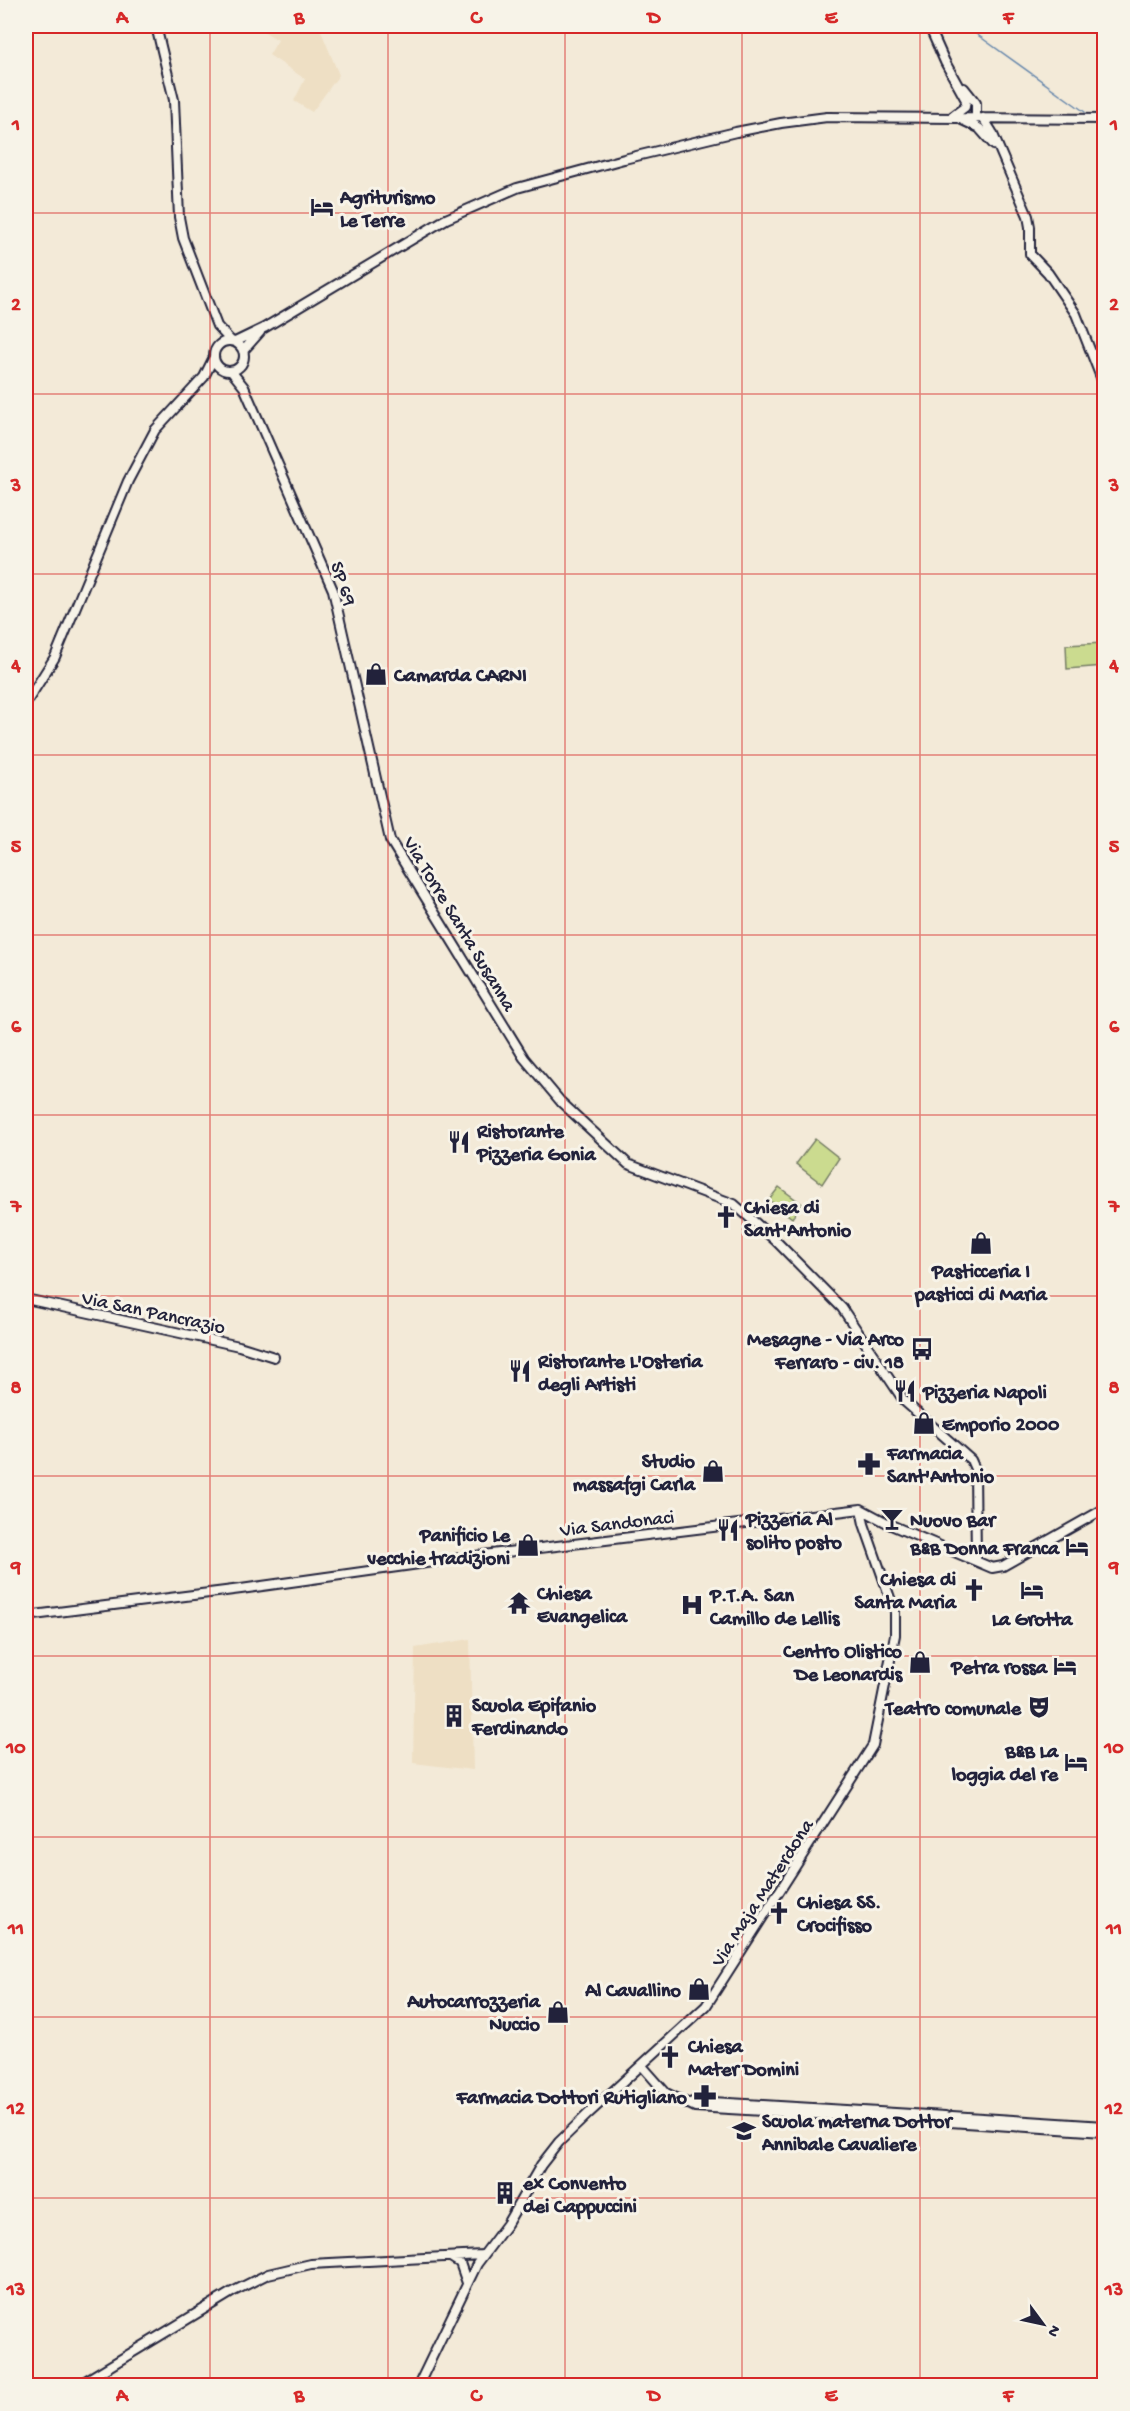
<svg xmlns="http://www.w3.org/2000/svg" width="1130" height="2411" font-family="'Gochi Hand',sans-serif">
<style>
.built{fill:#eedfc4}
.green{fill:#cbdb8f;stroke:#767e65;stroke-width:1.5}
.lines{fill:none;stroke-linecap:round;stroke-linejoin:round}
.stream{stroke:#6b8aad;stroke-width:1.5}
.secondary-casing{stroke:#22223b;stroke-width:12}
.secondary{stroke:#f7f3e8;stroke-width:8}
.grid{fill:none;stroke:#d62828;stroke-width:1.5;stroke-opacity:0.55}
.labels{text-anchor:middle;stroke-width:6;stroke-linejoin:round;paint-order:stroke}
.poi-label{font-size:20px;font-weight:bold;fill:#22223b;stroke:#f7f3e8;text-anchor:start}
.street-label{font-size:20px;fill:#22223b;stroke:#f7f3e8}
.neatline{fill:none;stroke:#d62828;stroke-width:2}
.grid-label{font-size:20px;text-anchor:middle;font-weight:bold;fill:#d62828}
</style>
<rect width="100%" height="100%" fill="#f3ead8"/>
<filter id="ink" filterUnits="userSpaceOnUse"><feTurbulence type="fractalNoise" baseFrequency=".0167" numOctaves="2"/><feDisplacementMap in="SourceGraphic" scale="12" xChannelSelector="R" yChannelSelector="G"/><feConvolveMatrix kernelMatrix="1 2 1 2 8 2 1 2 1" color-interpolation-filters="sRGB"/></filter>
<g filter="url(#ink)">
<path class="built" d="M255 26H319L339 75 312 112 294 101 305 79 269 55 278 40Z
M470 1639 473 1770 413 1763 415 1648Z"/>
<path class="green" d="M1104 643V666L1067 669 1066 645Z
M815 1139 839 1158 822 1184 796 1164Z
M779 1187 802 1204 792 1218 769 1200Z"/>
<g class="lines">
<path class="stream" d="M961 26 962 28 972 31 1085 112
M1097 126 1104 130"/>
<g class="secondary-casing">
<path id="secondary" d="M156 26 174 100 179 217 183 238 217 326 231 341
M929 26 945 62 966 100 965 107 953 116
M964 88 976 103V118
M983 118 992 132 1028 216 1030 227V254L1048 273 1076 314 1104 385
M962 120 979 128 994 145
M214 356a15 15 0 1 1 30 0a15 15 0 1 1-30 0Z
M235 342 264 328 446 219 517 188 624 159 736 132 781 123 827 117 1104 119
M243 351 260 332
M231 371 244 387 333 590 390 840 524 1058 561 1102 628 1164 734 1204 776 1241 842 1308 904 1401 971 1460 975 1469 976 1560
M26 703 55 657 128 481 155 430 204 377 213 359
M26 1299 239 1346 274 1357
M861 1509 891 1525 992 1568 1003 1566 1104 1509
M26 1616 241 1589 483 1555 861 1509
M643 2067 666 2093 695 2107 947 2122
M686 2104 696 2101 945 2116
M952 2116 1104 2126
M950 2122 1104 2132
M452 2258 460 2263 467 2283
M77 2386 232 2292 268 2274 311 2264 482 2255
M418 2386 477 2264 507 2224 541 2165 559 2142 588 2114 706 2006 873 1745 895 1635V1612L864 1524 861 1509"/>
</g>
<use href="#secondary" class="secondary"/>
</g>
</g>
<path class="grid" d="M210 26V2386M388 26V2386M565 26V2386M742 26V2386M920 26V2386M26 213H1104M26 394H1104M26 574H1104M26 755H1104M26 935H1104M26 1115H1104M26 1296H1104M26 1476H1104M26 1656H1104M26 1837H1104M26 2017H1104M26 2198H1104"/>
<defs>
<g id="hotel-bare" transform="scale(1.8)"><path d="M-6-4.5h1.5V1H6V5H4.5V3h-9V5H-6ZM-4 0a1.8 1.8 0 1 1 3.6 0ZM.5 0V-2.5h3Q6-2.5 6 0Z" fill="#22223b" stroke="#f7f3e8" stroke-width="2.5" paint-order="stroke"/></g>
<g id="shop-bare" transform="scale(1.8)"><path d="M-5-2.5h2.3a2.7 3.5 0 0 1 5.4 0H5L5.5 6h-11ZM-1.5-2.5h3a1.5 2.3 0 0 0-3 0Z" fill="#22223b" stroke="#f7f3e8" stroke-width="2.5" paint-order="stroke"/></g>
<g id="restaurant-bare" transform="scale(1.8)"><path d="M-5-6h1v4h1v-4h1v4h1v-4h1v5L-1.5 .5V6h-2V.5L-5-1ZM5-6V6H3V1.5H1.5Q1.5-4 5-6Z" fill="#22223b" stroke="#f7f3e8" stroke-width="2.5" paint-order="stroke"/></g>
<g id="church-bare" transform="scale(1.8)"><path d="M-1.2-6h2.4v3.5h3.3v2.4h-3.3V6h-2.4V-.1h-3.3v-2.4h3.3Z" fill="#22223b" stroke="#f7f3e8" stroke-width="2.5" paint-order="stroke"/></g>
<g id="bus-bare" transform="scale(1.8)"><path d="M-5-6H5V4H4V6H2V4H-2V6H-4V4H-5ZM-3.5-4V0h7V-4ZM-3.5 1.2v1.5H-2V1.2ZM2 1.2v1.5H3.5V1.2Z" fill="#22223b" stroke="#f7f3e8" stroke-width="2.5" paint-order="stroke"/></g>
<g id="pharmacy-bare" transform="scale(1.8)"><path d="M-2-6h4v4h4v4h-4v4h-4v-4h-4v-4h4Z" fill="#22223b" stroke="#f7f3e8" stroke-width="2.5" paint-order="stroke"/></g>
<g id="bar-bare" transform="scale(1.8)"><path d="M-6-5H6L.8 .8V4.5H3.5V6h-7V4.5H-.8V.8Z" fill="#22223b" stroke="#f7f3e8" stroke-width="2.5" paint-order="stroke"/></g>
<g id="temple-bare" transform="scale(1.8)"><path d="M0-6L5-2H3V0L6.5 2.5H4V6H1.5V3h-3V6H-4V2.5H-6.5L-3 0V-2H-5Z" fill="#22223b" stroke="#f7f3e8" stroke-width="2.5" paint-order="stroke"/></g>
<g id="hospital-bare" transform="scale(1.8)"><path d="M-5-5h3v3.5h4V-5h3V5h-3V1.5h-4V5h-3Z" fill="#22223b" stroke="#f7f3e8" stroke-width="2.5" paint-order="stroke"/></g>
<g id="theatre-bare" transform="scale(1.8)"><path d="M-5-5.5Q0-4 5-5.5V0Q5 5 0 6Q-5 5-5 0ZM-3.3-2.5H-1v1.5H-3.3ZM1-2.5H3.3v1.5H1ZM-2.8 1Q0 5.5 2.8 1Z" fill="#22223b" stroke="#f7f3e8" stroke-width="2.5" paint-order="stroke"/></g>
<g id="building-bare" transform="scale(1.8)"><path d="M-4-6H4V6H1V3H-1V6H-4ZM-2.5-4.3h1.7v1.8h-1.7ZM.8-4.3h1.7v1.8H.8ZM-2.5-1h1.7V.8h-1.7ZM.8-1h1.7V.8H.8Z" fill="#22223b" stroke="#f7f3e8" stroke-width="2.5" paint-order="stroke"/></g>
<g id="school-bare" transform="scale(1.8)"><path d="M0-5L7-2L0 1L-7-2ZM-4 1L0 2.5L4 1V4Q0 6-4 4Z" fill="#22223b" stroke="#f7f3e8" stroke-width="2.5" paint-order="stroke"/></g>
</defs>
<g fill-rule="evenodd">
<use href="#hotel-bare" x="322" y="207"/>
<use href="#shop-bare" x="376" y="674"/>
<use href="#restaurant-bare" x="459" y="1142"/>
<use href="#church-bare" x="726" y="1217"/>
<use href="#shop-bare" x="981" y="1243"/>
<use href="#bus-bare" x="922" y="1349"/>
<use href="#restaurant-bare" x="520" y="1371"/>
<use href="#restaurant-bare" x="905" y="1391"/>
<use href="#shop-bare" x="924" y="1423"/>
<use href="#pharmacy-bare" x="869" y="1464"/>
<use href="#shop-bare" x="713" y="1471"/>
<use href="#bar-bare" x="892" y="1519"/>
<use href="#restaurant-bare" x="728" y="1530"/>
<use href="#shop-bare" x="528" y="1545"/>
<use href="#hotel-bare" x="1077" y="1547"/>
<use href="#church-bare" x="974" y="1590"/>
<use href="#hotel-bare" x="1032" y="1590"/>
<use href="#temple-bare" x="519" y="1603"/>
<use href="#hospital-bare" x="692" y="1605"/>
<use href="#shop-bare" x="920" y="1662"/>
<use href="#hotel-bare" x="1065" y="1666"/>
<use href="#theatre-bare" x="1039" y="1707"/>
<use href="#building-bare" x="454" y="1716"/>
<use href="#hotel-bare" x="1076" y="1762"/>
<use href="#church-bare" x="779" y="1913"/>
<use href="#shop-bare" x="699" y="1989"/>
<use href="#shop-bare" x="558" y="2012"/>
<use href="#church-bare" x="670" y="2057"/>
<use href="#pharmacy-bare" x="705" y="2096"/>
<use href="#school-bare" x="744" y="2131"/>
<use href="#building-bare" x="505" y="2193"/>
</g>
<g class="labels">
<g class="poi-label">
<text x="340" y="203">Agriturismo<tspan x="340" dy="23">Le Terre</tspan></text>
<text x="394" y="681">Camarda CARNI</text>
<text x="477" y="1137">Ristorante<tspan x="477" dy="23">Pizzeria Gonia</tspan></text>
<text x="744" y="1213">Chiesa di<tspan x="744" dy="23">Sant'Antonio</tspan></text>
<text x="981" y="1277" text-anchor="middle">Pasticceria I<tspan x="981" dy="23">pasticci di Maria</tspan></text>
<text x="904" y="1345" text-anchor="end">Mesagne - Via Arco<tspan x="904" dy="23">Ferraro - civ. 18</tspan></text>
<text x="538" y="1367">Ristorante L'Osteria<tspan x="538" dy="23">degli Artisti</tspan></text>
<text x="923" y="1398">Pizzeria Napoli</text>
<text x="942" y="1430">Emporio 2000</text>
<text x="887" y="1459">Farmacia<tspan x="887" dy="23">Sant'Antonio</tspan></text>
<text x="695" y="1467" text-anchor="end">Studio<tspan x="695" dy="23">massafgi Carla</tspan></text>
<text x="746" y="1525">Pizzeria Al<tspan x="746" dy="23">solito posto</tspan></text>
<text x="910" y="1526">Nuovo Bar</text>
<text x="510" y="1541" text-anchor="end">Panificio Le<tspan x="510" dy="23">vecchie tradizioni</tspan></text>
<text x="1059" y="1554" text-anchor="end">B&amp;B Donna Franca</text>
<text x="956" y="1585" text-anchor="end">Chiesa di<tspan x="956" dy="23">Santa Maria</tspan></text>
<text x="537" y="1599">Chiesa<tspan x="537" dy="23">Evangelica</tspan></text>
<text x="710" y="1601">P.T.A. San<tspan x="710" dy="23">Camillo de Lellis</tspan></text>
<text x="1032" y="1625" text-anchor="middle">La Grotta</text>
<text x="902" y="1657" text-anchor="end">Centro Olistico<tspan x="902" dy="23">De Leonardis</tspan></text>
<text x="1047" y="1673" text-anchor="end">Petra rossa</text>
<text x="472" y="1711">Scuola Epifanio<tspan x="472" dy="23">Ferdinando</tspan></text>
<text x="1021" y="1714" text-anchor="end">Teatro comunale</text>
<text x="1058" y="1757" text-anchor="end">B&amp;B La<tspan x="1058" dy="23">loggia del re</tspan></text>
<text x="797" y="1908">Chiesa SS.<tspan x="797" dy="23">Crocifisso</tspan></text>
<text x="681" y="1996" text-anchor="end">Al Cavallino</text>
<text x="540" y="2007" text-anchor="end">Autocarrozzeria<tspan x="540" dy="23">Nuccio</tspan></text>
<text x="688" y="2052">Chiesa<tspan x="688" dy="23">Mater Domini</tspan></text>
<text x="687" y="2103" text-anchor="end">Farmacia Dottori Rutigliano</text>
<text x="762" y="2127">Scuola materna Dottor<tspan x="762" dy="23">Annibale Cavaliere</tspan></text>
<text x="523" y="2189">ex Convento<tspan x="523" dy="23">dei Cappuccini</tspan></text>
</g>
<g class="street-label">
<text transform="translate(345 583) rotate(71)" y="7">SP 69</text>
<text transform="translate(461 923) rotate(59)" y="7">Via Torre Santa Susanna</text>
<text transform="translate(154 1311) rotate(12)" y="7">Via San Pancrazio</text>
<text transform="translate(617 1522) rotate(-7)" y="7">Via Sandonaci</text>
<text transform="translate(761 1892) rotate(-57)" y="7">Via Maja Materdona</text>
</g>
</g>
<rect width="1130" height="2411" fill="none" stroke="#f7f3e8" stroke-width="66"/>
<g transform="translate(1043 2324) rotate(123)" stroke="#f7f3e8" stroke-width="4.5" paint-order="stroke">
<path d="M0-4.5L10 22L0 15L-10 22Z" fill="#22223b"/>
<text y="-9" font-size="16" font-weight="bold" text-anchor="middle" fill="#22223b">N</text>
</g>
<rect x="33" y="33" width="1064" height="2345" class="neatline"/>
<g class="grid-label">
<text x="122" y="23">A</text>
<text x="299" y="23">B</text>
<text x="476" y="23">C</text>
<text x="654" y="23">D</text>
<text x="831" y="23">E</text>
<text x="1008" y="23">F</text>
<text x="16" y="130">1</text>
<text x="1114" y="130">1</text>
<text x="16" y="310">2</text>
<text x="1114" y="310">2</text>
<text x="16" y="491">3</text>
<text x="1114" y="491">3</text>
<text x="16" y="671">4</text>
<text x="1114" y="671">4</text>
<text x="16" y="852">5</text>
<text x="1114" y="852">5</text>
<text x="16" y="1032">6</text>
<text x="1114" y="1032">6</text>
<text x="16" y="1212">7</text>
<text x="1114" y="1212">7</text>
<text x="16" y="1393">8</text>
<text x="1114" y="1393">8</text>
<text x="16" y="1573">9</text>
<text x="1114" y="1573">9</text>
<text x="16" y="1753">10</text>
<text x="1114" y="1753">10</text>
<text x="16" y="1934">11</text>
<text x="1114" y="1934">11</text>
<text x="16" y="2114">12</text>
<text x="1114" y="2114">12</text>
<text x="16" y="2295">13</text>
<text x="1114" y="2295">13</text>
<text x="122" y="2401">A</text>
<text x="299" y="2401">B</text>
<text x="476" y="2401">C</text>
<text x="654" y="2401">D</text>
<text x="831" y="2401">E</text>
<text x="1008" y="2401">F</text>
</g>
</svg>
